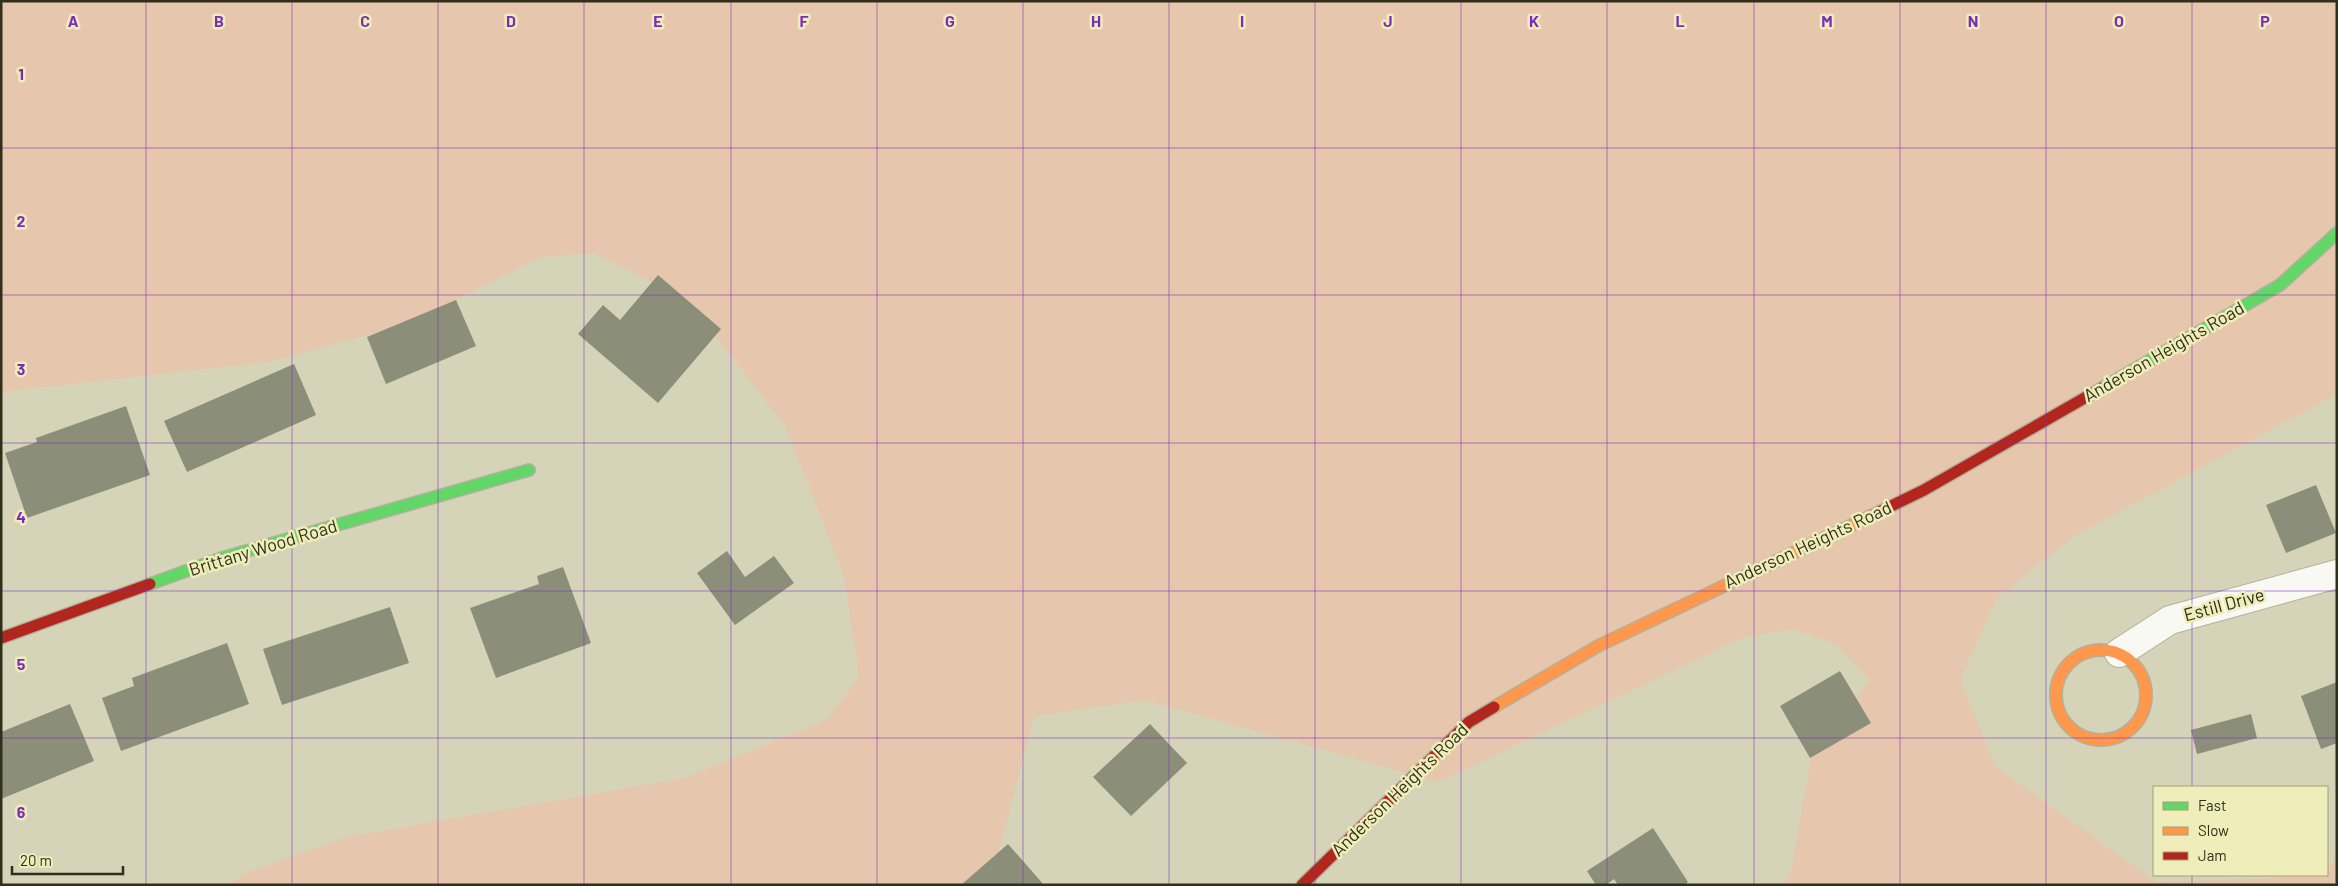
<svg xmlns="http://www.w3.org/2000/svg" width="2338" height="886" font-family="Barlow,sans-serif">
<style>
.green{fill:#e6c6ac}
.building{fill:#8b8e79}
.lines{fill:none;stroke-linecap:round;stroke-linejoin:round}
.street-casing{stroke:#b2b19b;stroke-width:30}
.fast-casing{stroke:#b2b19b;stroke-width:14}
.slow-casing{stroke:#b2b19b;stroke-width:14}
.jam-casing{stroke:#b2b19b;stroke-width:14}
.street{stroke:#f9f9f4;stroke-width:28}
.fast{stroke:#63d668;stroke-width:11}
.slow{stroke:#ff974d;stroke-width:11}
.jam{stroke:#b3261e;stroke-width:11}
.grid{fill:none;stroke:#7b2cbf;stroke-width:1;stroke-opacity:0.55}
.labels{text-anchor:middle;stroke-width:5;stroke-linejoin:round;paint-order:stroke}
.street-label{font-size:18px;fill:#302f1b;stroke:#efedb9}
.grid-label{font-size:16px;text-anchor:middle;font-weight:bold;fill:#7b2cbf;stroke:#efedb9;stroke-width:5;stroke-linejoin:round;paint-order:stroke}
</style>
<rect width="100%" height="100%" fill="#d5d4b9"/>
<path class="green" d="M1 1H2337V394L2074 536 1997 598 1960 680 1996 767 2156 882 2270 878 2282 875H2327V864L2337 862V885H1785L1792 866 1811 759 1870 681 1837 644 1792 629 1744 637 1438 782 1145 700 1034 716 990 885H227L252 871 347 837 685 778 827 720 859 677 844 576 785 425 687 300 595 253 540 257 408 324 268 362 1 392Z"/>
<path class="building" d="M658 275 721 329 658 403 578 334 603 305 620 320Z
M456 300 476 346 386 384 367 337Z
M294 364 316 415 187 472 164 421Z
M126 406 150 475 27 518 5 453 37 442 36 438Z
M2316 485 2336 533 2286 553 2266 505Z
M727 551 745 577 774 556 794 583 735 625 697 573Z
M563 567 591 643 496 678 470 608 539 584 537 576Z
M390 607 409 663 282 705 263 649Z
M227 643 249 704 121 751 102 698 134 686 132 678Z
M1840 671 1871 723 1810 758 1780 706Z
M2337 682V743L2321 749 2301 696Z
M70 704 94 761 1 799V732Z
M2251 714 2257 738 2197 754 2191 730Z
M1150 724 1187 763 1131 816 1093 777Z
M1653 828 1688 882 1684 885H1618L1614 879 1606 885H1596L1587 871Z
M1008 844 1044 885H961Z"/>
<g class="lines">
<g class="street-casing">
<path id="street" d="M2119 653 2170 620 2337 574"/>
</g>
<g class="fast-casing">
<path id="fast" d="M2102 388 2280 285 2337 233
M150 584 222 558 529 470"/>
</g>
<g class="slow-casing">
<path id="slow" d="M2056 695a45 45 0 1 1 90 0a45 45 0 1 1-90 0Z
M1494 707 1598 646 1879 512"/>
</g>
<g class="jam-casing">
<path id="jam" d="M1879 512 1924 490 2102 388
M1 638 150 584
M1302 885 1469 722 1494 707"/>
</g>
<use href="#street" class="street"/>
<use href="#fast" class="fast"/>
<use href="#slow" class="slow"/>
<use href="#jam" class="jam"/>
</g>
<path class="grid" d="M146 1V885M292 1V885M438 1V885M584 1V885M731 1V885M877 1V885M1023 1V885M1169 1V885M1315 1V885M1461 1V885M1607 1V885M1754 1V885M1900 1V885M2046 1V885M2192 1V787M1 148H2337M1 295H2337M1 443H2337M1 591H2337M1 738H2337M2192 875V885"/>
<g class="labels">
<g class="street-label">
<text transform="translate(2164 352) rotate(-30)" y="6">Anderson Heights Road</text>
<text transform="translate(1808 545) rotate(-25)" y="6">Anderson Heights Road</text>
<text transform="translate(263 548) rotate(-17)" y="6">Brittany Wood Road</text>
<text transform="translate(2224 605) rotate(-15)" y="6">Estill Drive</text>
<text transform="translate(1400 790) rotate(-44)" y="6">Anderson Heights Road</text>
</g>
</g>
<g class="grid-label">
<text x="73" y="27">A</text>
<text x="219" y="27">B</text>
<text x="365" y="27">C</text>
<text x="511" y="27">D</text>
<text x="658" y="27">E</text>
<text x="804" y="27">F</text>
<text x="950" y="27">G</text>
<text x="1096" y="27">H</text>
<text x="1242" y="27">I</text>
<text x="1388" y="27">J</text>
<text x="1534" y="27">K</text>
<text x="1680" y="27">L</text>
<text x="1827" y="27">M</text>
<text x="1973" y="27">N</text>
<text x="2119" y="27">O</text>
<text x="2265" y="27">P</text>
<text x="21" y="80">1</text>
<text x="21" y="227">2</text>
<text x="21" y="375">3</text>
<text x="21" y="523">4</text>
<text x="21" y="670">5</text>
<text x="21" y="818">6</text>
</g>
<rect width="2338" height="886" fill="none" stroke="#302f1b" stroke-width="5"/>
<rect x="2153" y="786" width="175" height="90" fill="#efedb9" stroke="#a3a17a"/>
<rect x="2163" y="802" width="25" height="8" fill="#63d668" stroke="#a3a17a"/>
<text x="2198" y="811" font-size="15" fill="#302f1b">Fast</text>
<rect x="2163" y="827" width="25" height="8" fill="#ff974d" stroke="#a3a17a"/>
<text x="2198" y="836" font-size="15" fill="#302f1b">Slow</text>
<rect x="2163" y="852" width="25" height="8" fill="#b3261e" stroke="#a3a17a"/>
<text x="2198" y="861" font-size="15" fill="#302f1b">Jam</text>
<path d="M12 866v8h111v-8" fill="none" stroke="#302f1b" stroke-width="2.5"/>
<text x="20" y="866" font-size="15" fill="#302f1b" stroke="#efedb9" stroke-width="4" paint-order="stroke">20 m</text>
</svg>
